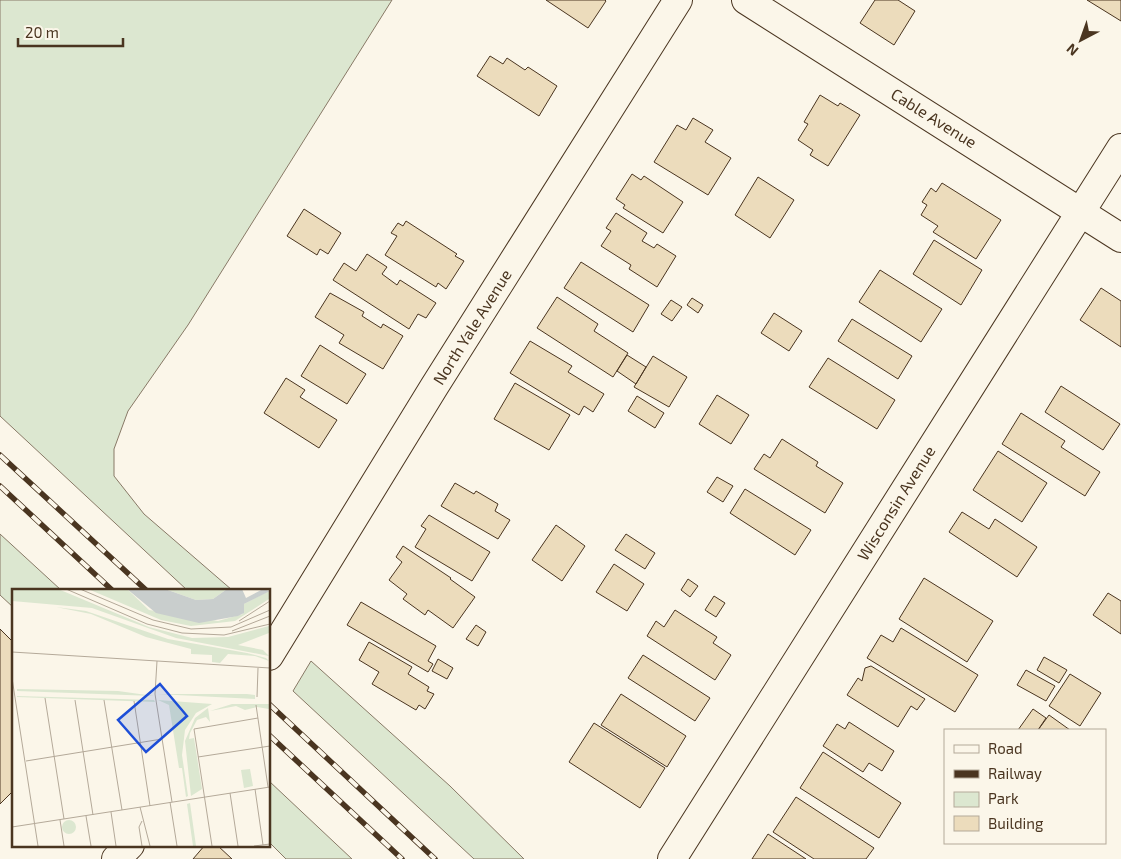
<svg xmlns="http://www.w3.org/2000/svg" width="1121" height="859" font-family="'Exo 2',sans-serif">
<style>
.green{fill:#dce7d0;stroke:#887966}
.building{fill:#ecdcbc;stroke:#4a3520}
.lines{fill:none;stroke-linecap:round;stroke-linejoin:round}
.minor-casing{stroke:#4a3520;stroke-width:30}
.minor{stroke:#fbf6e9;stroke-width:28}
.rail-casing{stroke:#4a3520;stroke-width:5.5}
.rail{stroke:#fbf6e9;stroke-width:4;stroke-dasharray:11;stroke-linecap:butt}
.labels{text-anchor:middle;stroke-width:4;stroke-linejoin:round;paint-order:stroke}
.street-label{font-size:16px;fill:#4a3520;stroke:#fbf6e9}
.inset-road{fill:none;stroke:#b4a999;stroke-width:1}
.view{fill:#1d4ed8;fill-opacity:0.15;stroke:#1d4ed8;stroke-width:2.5}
.inset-edge{fill:none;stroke:#4a3520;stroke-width:2.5}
</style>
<rect width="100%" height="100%" fill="#fbf6e9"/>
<path class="green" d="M0 0H392L188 325 128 411 114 449V476L144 514 232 590H187L0 416Z
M0 534 61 590H14V608L0 595Z
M311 661 450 786 524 859H474L293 691Z
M269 781 352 859H286L269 842Z"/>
<path class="building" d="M546 0H605L606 1 588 28Z
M875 0H898L915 11 894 45 860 23Z
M1087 0H1121V21Z
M490 56 503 64 507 58 525 70 528 67 557 86 539 116 477 76Z
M820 95 838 106 840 103 860 115 828 166 810 155 813 150 798 140 808 124 804 122Z
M693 118 713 130 705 142 731 158 708 195 654 162 677 125 686 130Z
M632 174 641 180 644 176 683 202 663 233 623 208 625 205 616 199Z
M758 177 794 200 770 238 735 215Z
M942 183 1001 220 976 259 933 232 938 226 921 215 927 205 922 202 931 188 936 192Z
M304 209 341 233 328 254 320 249 317 255 287 236Z
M616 213 647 233 642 241 654 248 657 244 676 256 657 287 629 269 631 265 601 246 611 231 606 228Z
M406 221 457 254 455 256 464 261 446 289 438 283 436 287 385 255 397 236 391 233 398 223 403 226Z
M934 240 982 270 961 305 913 274Z
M367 254 387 267 382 274 397 285 400 280 436 303 426 318 418 314 409 329 333 280 344 263 356 271Z
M581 262 649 305 633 332 564 288Z
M880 270 942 309 921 342 859 302Z
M1101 288 1121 301V347L1080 320Z
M330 293 364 312 362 316 381 328 383 324 403 336 383 369 339 343 344 335 315 317Z
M557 297 598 324 594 331 628 353 613 377 537 328Z
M692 298 703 305 698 313 687 305Z
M671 300 682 307 672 321 661 314Z
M774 313 802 331 789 351 761 333Z
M852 319 912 356 898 379 838 341Z
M530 341 572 366 568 372 604 394 593 412 584 406 579 415 510 373Z
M320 345 366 374 347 404 301 376Z
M627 355 646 367 636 384 617 371Z
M653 356 687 377 669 407 634 387Z
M828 358 895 400 877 429 809 387Z
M286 378 305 390 300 397 337 420 319 448 264 413Z
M515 383 570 415 549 450 494 419Z
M1061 386 1120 424 1103 450 1045 412Z
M717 395 749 415 731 444 699 424Z
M637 396 664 413 655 428 628 411Z
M1021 413 1065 441 1061 447 1100 472 1085 496 1002 444Z
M782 439 818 462 816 466 843 483 825 513 754 469 764 454 770 458Z
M998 451 1047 483 1022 522 973 490Z
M717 477 733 486 723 502 707 492Z
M455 483 474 494 476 491 498 504 495 511 510 520 498 539 441 506Z
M745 489 811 530 795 555 730 513Z
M962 512 989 529 995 519 1037 547 1017 577 949 532Z
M429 515 490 552 472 581 415 547 426 529 421 526Z
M556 525 585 546 562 581 532 560Z
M626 534 655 553 645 569 615 550Z
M403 546 451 578 450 579 475 597 453 628 428 610 425 615 403 599 407 594 389 580 402 562 396 557Z
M614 564 644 584 627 611 596 592Z
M924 578 993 621 967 662 899 619Z
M688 579 698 586 690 597 681 590Z
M1108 593 1121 601V634L1093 615Z
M714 596 725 603 716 617 705 610Z
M361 602 436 646 428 661 433 664 428 672 347 625Z
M675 610 717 637 713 643 731 655 715 680 647 636 656 621 664 627Z
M476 625 486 632 478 646 466 639Z
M901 628 978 675 955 712 867 658 881 635 893 642Z
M0 629 14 643V790L0 804Z
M369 642 412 667 408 674 429 687 427 691 434 694 425 709 419 705 416 710 372 684 379 672 359 660Z
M643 655 710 698 695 721 628 678Z
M1044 657 1067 670 1059 683 1037 670Z
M438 659 453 668 447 679 432 671Z
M871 666 925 699 917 710 911 706 898 727 847 695 858 678 862 681 865 668Z
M1026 670 1055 686 1046 701 1017 685Z
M1070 674 1101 693 1080 726 1049 706Z
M621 694 686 736 667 767 601 725Z
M1033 709 1046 718 1038 730H1018Z
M1049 715 1070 730H1038Z
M849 722 894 751 882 771 869 763 863 772 823 746 837 724 845 729Z
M594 723 665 768 640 808 569 762Z
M823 752 901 803 879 838 800 788Z
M796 797 874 848 866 859H814L773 832Z
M768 834 806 859H752Z
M205 845H217L232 859H193Z"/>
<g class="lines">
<g class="minor-casing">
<path id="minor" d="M746 0 1121 238
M269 656 434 387 678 0
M116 859 130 845
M672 859 1121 148"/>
</g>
<use href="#minor" class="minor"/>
<g class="rail-casing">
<path id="rail" d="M0 455 146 590
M0 486 112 590
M269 704 435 859
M269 735 402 859"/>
</g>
<use href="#rail" class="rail"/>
</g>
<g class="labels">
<g class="street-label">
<text transform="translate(934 118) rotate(32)" y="6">Cable Avenue</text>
<text transform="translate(472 327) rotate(-58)" y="6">North Yale Avenue</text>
<text transform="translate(896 503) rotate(-58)" y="6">Wisconsin Avenue</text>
</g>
</g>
<g transform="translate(12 589)">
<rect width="258" height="258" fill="#fbf6e9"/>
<path d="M0 0H46L137 38 180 49 216 48 257 37V44L226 56 251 61 257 67 164 49 80 19 0 12ZM76 0H115L137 21 206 32 231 25 232 15 257 2V10L223 32 179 37 149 31ZM153 0H215L201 10 184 11ZM44 18 74 22 156 50 235 64 254 69 257 72 243 67 216 65 208 74 200 73V66L179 65V60L134 48 79 25ZM5 100 106 102 142 107 5 102ZM145 105H235L243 106V110ZM5 107 142 111 143 113 5 108ZM146 111 200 115 184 124 173 141 170 166 176 207 174 208 170 179H167L157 116ZM220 115H257V120L245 118 233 121 224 117 198 122ZM196 119 198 133 194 128 185 131 178 144 177 150 182 149 190 200 179 207 173 152 183 129ZM238 180 241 197 232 199 229 181ZM178 214 184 257H181L175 215ZM50 238a7 7 0 1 1 14 0a7 7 0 1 1-14 0Z" fill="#dce7d0"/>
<path d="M115 0H153L184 11 201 10 215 0H230L234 9 251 0 258 2 232 15V24L226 27 187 34 144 24Z" fill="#c9cecd"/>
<path class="inset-road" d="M54 0 135 35 170 44 212 46 258 35M68 0 141 31 179 40 219 38 258 21M227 32 258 12M220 42 258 27M0 63 258 79M145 72 143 105 160 213M0 89 26 257M245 108 246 79M33 109 52 230M63 111 81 226M92 111 110 221M122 112 138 217M244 116 256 198M186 168 258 157M14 172 150 150M243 200 251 256M218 204 226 257M158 213 165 257M128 218 138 257M99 223 104 257M74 227 79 257M48 231 52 257M0 238 258 198M130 257 127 238 130 232M200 257 182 140 246 129M242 257 258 255"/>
<path class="view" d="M148 95 175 127 134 163 106 131Z"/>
<rect width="258" height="258" class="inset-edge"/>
</g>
<rect x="944" y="729" width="162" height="115" fill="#fbf6e9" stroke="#b4a999"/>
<rect x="954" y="745" width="25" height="8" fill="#fbf6e9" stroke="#b4a999"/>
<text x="988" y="754" font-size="15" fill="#4a3520">Road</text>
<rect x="954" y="770" width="25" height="8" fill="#4a3520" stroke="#b4a999"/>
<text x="988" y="779" font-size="15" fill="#4a3520">Railway</text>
<rect x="954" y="792" width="25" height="15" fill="#dce7d0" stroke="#b4a999"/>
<text x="988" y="804" font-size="15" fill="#4a3520">Park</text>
<rect x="954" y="816" width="25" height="15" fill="#ecdcbc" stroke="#b4a999"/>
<text x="988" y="829" font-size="15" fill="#4a3520">Building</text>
<g transform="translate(1081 40) rotate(221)" stroke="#fbf6e9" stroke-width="4" paint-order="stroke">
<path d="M0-4L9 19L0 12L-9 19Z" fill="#4a3520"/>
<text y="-8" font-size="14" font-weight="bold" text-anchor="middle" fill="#4a3520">N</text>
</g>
<path d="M18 38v8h105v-8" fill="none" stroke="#4a3520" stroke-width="2.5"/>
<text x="25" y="38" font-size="15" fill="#4a3520" stroke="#fbf6e9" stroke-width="4" paint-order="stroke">20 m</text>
</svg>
